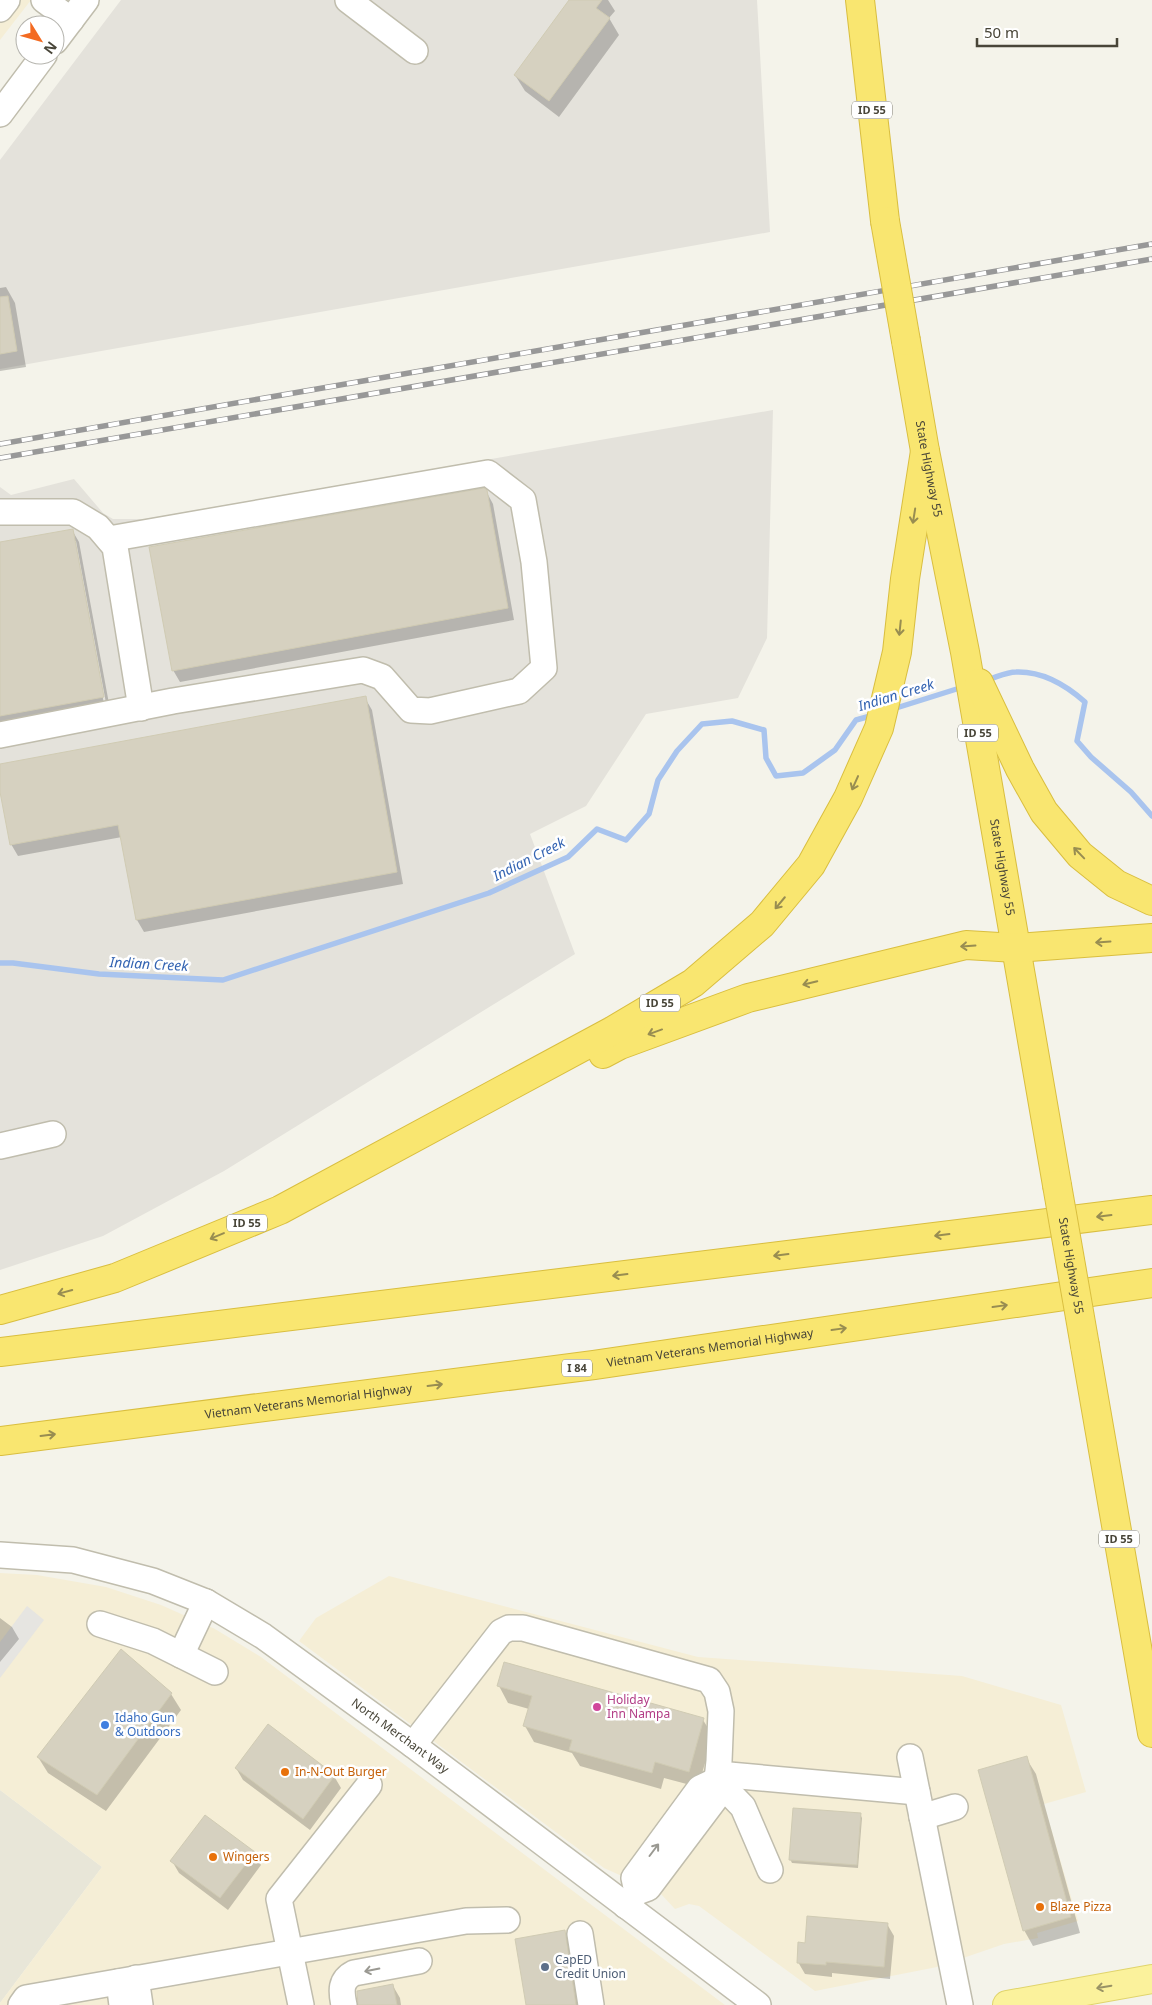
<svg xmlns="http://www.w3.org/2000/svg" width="1152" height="2005" font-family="'Noto Sans',sans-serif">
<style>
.residential{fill:#e8e6d8}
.commercial{fill:#f5eed6}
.industrial{fill:#e4e2db}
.parking{fill:#e6e5e1}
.shadow{fill:#0003;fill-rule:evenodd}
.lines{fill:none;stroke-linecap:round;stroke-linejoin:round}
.stream{stroke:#a9c4ee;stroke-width:5.5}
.building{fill:#d6d1c0;stroke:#d0cbb3}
.minor-casing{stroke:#c0bdad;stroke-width:28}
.major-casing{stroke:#e0d46c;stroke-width:30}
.highway-casing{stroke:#d9be3f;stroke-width:30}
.minor{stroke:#fff;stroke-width:25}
.major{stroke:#fbf29c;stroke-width:28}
.highway{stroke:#f9e670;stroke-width:28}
.rail-casing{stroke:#989898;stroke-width:5.5}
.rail{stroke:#fff;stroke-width:4;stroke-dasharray:11;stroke-linecap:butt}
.highway-bridge-casing{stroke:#d9be3f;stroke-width:30;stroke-linecap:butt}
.highway-bridge{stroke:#f9e670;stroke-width:28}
.oneway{stroke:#988d51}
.oneway2{stroke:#9a9992}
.oneway3{stroke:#999365}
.hotel-dot{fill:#d1479c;stroke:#fff;stroke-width:2}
.shop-dot{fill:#3f7fe0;stroke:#fff;stroke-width:2}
.food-dot{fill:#e8710a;stroke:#fff;stroke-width:2}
.service-dot{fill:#5c6f8a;stroke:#fff;stroke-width:2}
.labels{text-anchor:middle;stroke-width:5;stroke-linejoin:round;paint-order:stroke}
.shield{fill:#fff;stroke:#7f7d74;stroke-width:1}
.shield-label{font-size:11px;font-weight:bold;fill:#484538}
.street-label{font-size:12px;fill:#484538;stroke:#fff}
.hotel-label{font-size:12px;fill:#b23c85;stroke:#fff;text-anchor:start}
.shop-label{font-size:12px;fill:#366cbe;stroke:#fff;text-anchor:start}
.food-label{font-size:12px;fill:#c56008;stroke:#fff;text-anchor:start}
.service-label{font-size:12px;fill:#4e5e75;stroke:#fff;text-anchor:start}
.water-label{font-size:14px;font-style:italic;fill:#3464b2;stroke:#fff}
</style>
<rect width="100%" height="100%" fill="#f4f3ea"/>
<path class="residential" d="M0 1790 102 1867 0 2003Z"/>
<path class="commercial" d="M0 0H31L0 40Z
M0 1573 37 1575 106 1587 161 1605 215 1629 261 1657 725 2005H0V2003L102 1867 0 1790Z
M389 1576 698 1657 962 1676 1061 1705 1086 1792 1044 1804 1078 1921 1037 1933 1038 1938 1004 1944 937 1967 815 1991 699 1906 689 1904 675 1909 660 1893 604 1868 299 1641 316 1618Z"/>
<path class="industrial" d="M121 0H757L770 232 0 369V160Z
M773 410 767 638 738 698 646 714 586 806 530 834 575 954 224 1171 103 1236 0 1270V487L11 495 74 479 103 513 113 519H145Z"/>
<path class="parking" d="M27 1606 44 1620 0 1678V1642Z"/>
<path class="shadow" d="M570 0H608L615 11 609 18 619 35 559 117 525 91 515 75Z
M6 287 15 303 26 367 0 371V288Z
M486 491 493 504 514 620 180 682 173 670Z
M72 530 79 542 110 709 0 730V543ZM74 541H76L106 703 104 704Z
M365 698 372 710 403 884 144 932 137 920 122 837 18 856 11 844 0 785V765Z
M0 1618 12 1627 19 1639 0 1662Z
M499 1686 703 1720 713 1736 698 1787 664 1778 661 1789 580 1766 572 1753 534 1742 525 1726 529 1709 508 1703Z
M171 1694 181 1710 106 1811 48 1773 38 1757Z
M268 1726 334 1776 341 1788 310 1830 243 1780 236 1768Z
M1026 1758 1036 1774 1080 1933 1033 1946 1024 1930Z
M860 1814 862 1818 858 1868 792 1863 790 1859Z
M254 1853 261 1865 228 1910 179 1873 172 1861Z
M887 1924 894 1936 890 1979 832 1973V1977L805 1974 798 1962 806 1944Z
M564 1932 573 1948 583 2005H528Z
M393 1986 400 1998 401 2005H359Z"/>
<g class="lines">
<path class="stream" d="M986 680C995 678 1006 672 1016 672 1042 671 1067 686 1085 702L1077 741 1091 757 1131 792 1152 816
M893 709 963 687
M0 963H13L99 974 223 980 489 893 568 857 597 829 626 840 649 814 658 780 677 751 702 724 732 721 764 730 766 758 776 776 803 773 835 750 856 720 874 715"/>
</g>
<path class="building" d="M569 0H602L596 8 610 18 549 101 514 75Z
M8 296 17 351 0 354V297Z
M484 488 487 490 508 608 172 671 149 547Z
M73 529 104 697 0 716V542Z
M366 696 397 872 136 920 118 825 10 845 0 792V764Z
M121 1649 172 1693 97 1795 37 1757Z
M504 1662 704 1718 689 1772 655 1762 652 1773 569 1750 572 1740 523 1726 532 1696 497 1686Z
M268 1724 335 1775 303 1819 235 1768Z
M1027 1756 1071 1917 1023 1931 978 1770Z
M793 1808 861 1813 857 1865 789 1860Z
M205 1815 255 1852 220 1898 170 1861Z
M807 1916 888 1923 884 1967 826 1962V1965L797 1963 798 1942 805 1943Z
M565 1930 576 2005H526L515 1939Z
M393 1984 397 2005H358L357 1991Z"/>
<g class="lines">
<g class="minor-casing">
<g id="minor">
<path d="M44 0 71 20"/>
<path d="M348 0 415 51"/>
<path d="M0 9 7 0"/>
<path d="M55 41 86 0"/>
<path d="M0 114 44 55"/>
<path d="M0 512H73L98 527 115 547 141 708"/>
<path d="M0 735 173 701 363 670 382 677 411 710 430 711 519 691 544 668 534 562 523 500 488 473 109 539"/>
<path d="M0 1146 53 1134"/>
<path id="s1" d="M0 1555 73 1560 153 1581 206 1602 263 1636 413 1745 758 2005"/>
<path d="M100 1624 153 1641 215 1672"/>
<path d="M181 1655 206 1602"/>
<path d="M413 1745 501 1632 509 1628H523L709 1680 717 1692 721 1711 719 1761 715 1799 648 1888 637 1892 626 1906"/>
<path d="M910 1757 960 2005"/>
<path d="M718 1774 917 1792"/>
<path d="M717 1780 743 1807 770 1870"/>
<path d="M922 1817 955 1807"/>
<path d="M637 1892 634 1878 700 1788 717 1780"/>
<path d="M580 1934 591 2005"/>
<path d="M136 1978 140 2005"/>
<path d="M119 1982 122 2005"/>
<path d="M21 2005 26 1998 466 1921 507 1920"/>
<path d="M301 2005 279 1899 369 1785"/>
<path d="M344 2005C341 1991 340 1980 354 1973L419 1961"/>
</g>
</g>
<g class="major-casing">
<path id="major" d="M1007 2005 1152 1979"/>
</g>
<g class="highway-casing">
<g id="highway">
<path d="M860 0 885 221"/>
<path id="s2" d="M906 341 925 451 965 652 1057 1185"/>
<path d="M979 683 1020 769 1044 812 1080 855 1116 884 1152 901"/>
<path d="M603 1054 620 1045 748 998 966 945 1016 948 1152 938"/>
<path d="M0 1310 115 1278 280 1210 612 1031 693 983 762 924 811 865 848 798 879 728 897 652 905 579 925 451"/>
<path d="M1085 1346 1152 1733"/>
<path d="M0 1352 1152 1210"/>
<path id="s3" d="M0 1441 594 1365 1152 1283"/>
</g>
</g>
<use href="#minor" class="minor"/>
<use href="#major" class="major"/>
<use href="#highway" class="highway"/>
<g class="rail-casing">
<path id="rail" d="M0 444 1152 244
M0 458 1152 259"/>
</g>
<use href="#rail" class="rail"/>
<g class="highway-bridge-casing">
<g id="highway-bridge">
<path d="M885 221 906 341"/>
<path id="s4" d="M1057 1185 1085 1346"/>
</g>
</g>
<use href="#highway-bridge" class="highway-bridge"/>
</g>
<defs><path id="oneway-shaft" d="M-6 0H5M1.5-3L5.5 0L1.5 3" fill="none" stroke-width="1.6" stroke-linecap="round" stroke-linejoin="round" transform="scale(1.25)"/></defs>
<g class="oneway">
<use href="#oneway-shaft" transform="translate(914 516) rotate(99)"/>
<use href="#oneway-shaft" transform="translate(900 628) rotate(96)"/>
<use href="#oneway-shaft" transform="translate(855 783) rotate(114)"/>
<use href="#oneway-shaft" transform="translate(1079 853) rotate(-134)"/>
<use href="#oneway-shaft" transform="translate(780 903) rotate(130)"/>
<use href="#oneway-shaft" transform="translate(1103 942) rotate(176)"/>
<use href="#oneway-shaft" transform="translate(968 946) rotate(176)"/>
<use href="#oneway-shaft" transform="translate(810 983) rotate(166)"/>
<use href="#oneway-shaft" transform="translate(655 1032) rotate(160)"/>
<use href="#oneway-shaft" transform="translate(1104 1216) rotate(173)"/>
<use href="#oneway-shaft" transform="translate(942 1235) rotate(173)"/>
<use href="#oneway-shaft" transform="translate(217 1236) rotate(157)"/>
<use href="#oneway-shaft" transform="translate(781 1255) rotate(173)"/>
<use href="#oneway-shaft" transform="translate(620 1275) rotate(173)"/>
<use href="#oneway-shaft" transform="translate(65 1292) rotate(165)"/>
<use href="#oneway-shaft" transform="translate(1000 1306) rotate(-8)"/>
<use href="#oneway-shaft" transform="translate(839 1329) rotate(-8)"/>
<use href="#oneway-shaft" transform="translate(435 1385) rotate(-7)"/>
<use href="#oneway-shaft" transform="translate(48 1435) rotate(-7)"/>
</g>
<g class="oneway2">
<use href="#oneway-shaft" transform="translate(654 1850) rotate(-53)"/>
<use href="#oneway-shaft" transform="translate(372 1970) rotate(169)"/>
</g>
<use class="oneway3" href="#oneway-shaft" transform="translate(1104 1987) rotate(170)"/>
<circle class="hotel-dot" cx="597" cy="1707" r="5"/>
<circle class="shop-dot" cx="105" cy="1725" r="5"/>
<g class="food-dot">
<circle cx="285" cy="1772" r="5"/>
<circle cx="213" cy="1857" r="5"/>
<circle cx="1040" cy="1907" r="5"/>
</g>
<circle class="service-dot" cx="545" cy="1967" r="5"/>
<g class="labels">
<g class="shield">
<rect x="852" y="101.5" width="40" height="17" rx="4"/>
<rect x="958" y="724.5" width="40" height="17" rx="4"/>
<rect x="640" y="994.5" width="40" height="17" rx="4"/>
<rect x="227" y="1214.5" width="40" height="17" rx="4"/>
<rect x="562" y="1359.5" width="30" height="17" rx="4"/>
<rect x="1099" y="1530.5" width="40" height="17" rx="4"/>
</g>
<g class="shield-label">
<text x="872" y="114">ID 55</text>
<text x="978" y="737">ID 55</text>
<text x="660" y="1007">ID 55</text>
<text x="247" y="1227">ID 55</text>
<text x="577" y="1372">I 84</text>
<text x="1119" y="1543">ID 55</text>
</g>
<g class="street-label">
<text dy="4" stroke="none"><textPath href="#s2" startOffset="130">State Highway 55</textPath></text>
<text dy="4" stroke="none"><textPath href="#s2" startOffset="535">State Highway 55</textPath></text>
<text dy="4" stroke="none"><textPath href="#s4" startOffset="82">State Highway 55</textPath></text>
<text dy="4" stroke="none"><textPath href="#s3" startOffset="716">Vietnam Veterans Memorial Highway</textPath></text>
<text dy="4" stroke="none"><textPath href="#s3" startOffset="311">Vietnam Veterans Memorial Highway</textPath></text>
<text dy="4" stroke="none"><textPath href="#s1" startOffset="449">North Merchant Way</textPath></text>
</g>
<g class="hotel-label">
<text x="607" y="1704">Holiday<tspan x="607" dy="14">Inn Nampa</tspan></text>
</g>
<g class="shop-label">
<text x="115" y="1722">Idaho Gun<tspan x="115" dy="14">&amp; Outdoors</tspan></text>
</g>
<g class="food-label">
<text x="295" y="1776">In-N-Out Burger</text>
<text x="223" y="1861">Wingers</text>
<text x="1050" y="1911">Blaze Pizza</text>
</g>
<g class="service-label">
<text x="555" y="1964">CapED<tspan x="555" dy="14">Credit Union</tspan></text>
</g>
<g class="water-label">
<text transform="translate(896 695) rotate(-17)" y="5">Indian Creek</text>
<text transform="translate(529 859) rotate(-27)" y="5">Indian Creek</text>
<text transform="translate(149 964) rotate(3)" y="5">Indian Creek</text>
</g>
</g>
<g transform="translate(40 40) rotate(127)"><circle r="24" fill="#ffffff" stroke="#b6b5af"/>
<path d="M0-4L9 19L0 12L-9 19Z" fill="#f36b22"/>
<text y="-8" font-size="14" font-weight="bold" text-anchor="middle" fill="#484538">N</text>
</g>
<path d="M977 38v8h140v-8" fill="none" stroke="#484538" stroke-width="2.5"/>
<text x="984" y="38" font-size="15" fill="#484538" stroke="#ffffff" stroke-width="4" paint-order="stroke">50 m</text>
</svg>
